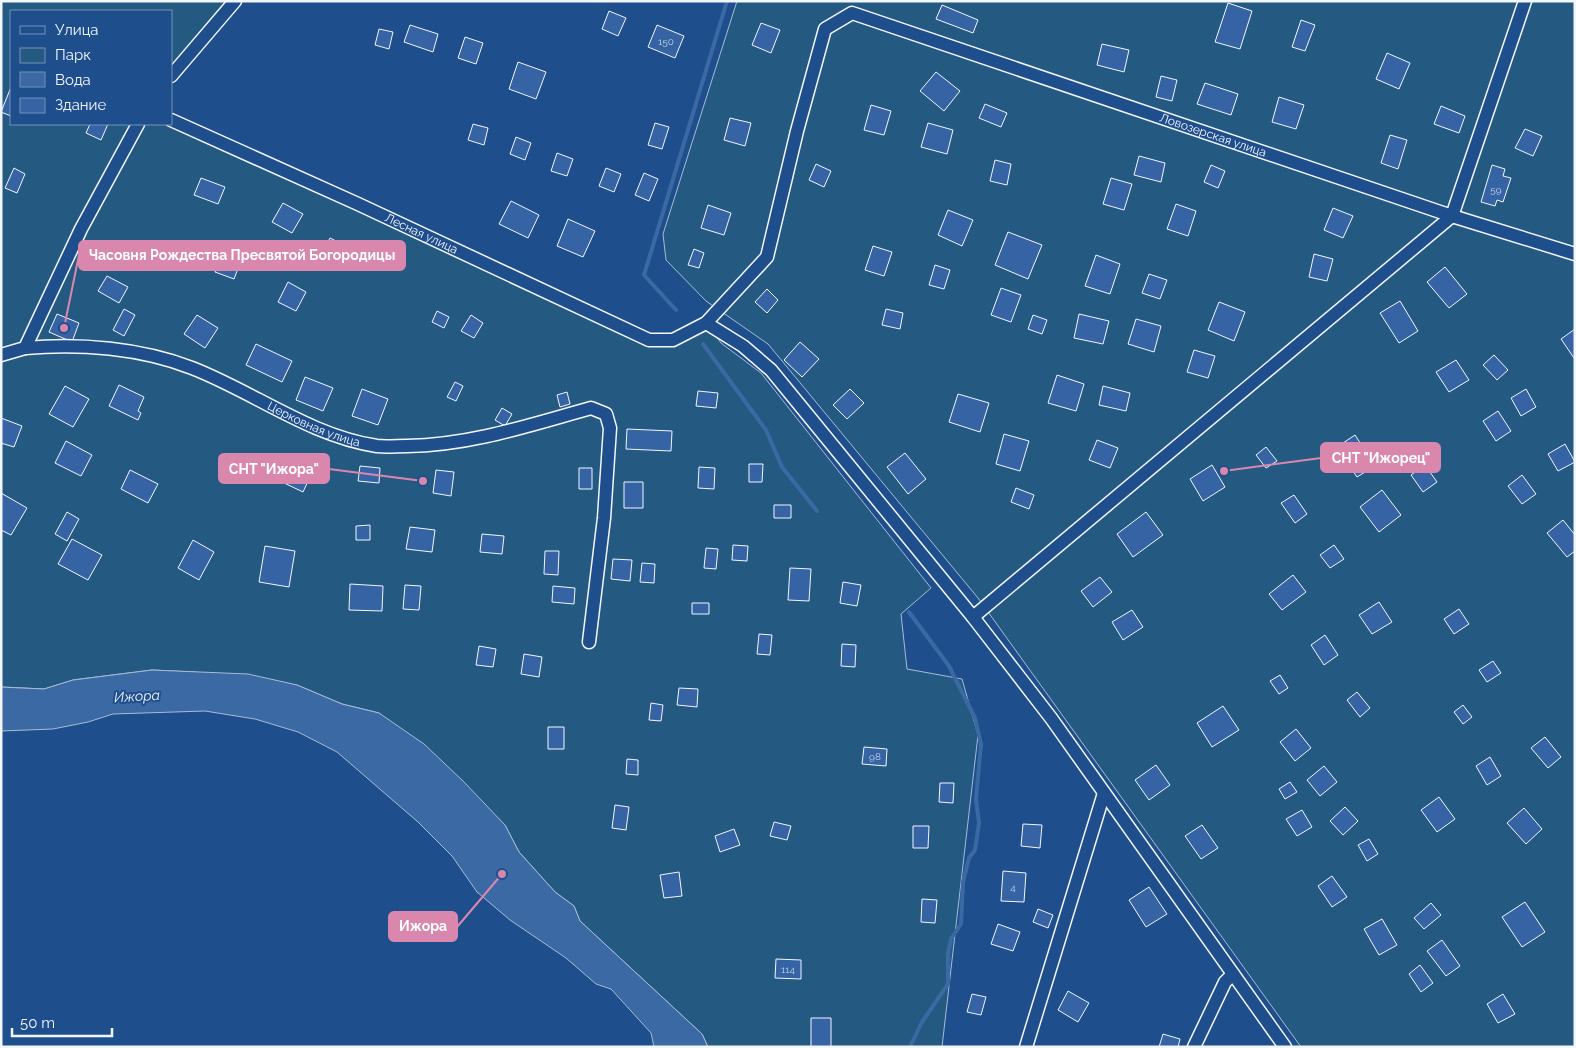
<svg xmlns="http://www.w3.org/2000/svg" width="1576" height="1048" font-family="Raleway,sans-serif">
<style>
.green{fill:#245a82;stroke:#a8bbd7}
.water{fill:#3b69a3;stroke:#a8bbd7}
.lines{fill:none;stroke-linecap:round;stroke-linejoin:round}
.stream{stroke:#3b69a3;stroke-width:4}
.building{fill:#3563a3;stroke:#f2f6ff}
.street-casing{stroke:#f2f6ff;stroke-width:15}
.street{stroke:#1f4e8c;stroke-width:12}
.labels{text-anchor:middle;stroke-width:4;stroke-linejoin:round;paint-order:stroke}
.number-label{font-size:10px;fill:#c3d1e8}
.street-label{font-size:12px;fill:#f2f6ff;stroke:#1f4e8c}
.water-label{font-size:14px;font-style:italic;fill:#f2f6ff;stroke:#1f4e8c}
.leader{fill:none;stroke:#da87ad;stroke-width:2}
.callout-dot{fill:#da87ad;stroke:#1f4e8c;stroke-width:2}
.callout{fill:#da87ad;stroke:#da87ad;stroke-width:2}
.callout-label{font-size:14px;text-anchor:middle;font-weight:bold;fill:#fff}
</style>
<rect width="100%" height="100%" fill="#1f4e8c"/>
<path class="green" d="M1 1H235L171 76V11H11V124H171L649 340H673L706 323 721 343 761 373 931 588 901 614 907 669 962 679 978 735 942 1047H708L702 1034 580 921 574 906 555 892 519 852 505 825 379 713 342 704 297 685 194 672 152 670 73 680 44 689 1 687Z
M737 1H1575V1047H1301L978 598 768 344 706 301 666 260 663 234Z"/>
<path class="water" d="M152 670 248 674 297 685 342 704 379 713 424 744 463 781 505 825 519 852 555 892 574 906 580 921 702 1034 708 1047H654L651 1033 611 989 596 984 566 958 510 920 477 892 452 856 418 822 337 752 298 732 255 719 205 711 113 714 88 722 53 729 1 731V687L44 689 73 680Z"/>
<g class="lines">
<path class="stream" d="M676 310 644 275 727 1
M703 344 766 430 782 467 817 511
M909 612 949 666 975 718 981 744 976 799 979 823 975 850 969 858 963 882 961 924 951 939 948 954V984L922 1022 910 1047"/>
</g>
<path class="building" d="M1228 3 1252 11 1240 49 1215 42Z
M942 5 978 20 973 33 936 19Z
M609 11 626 18 618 36 602 29Z
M1301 20 1315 25 1305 51 1292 47Z
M761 23 780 30 771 53 752 45Z
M410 25 438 34 433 52 404 42Z
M657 25 684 36 675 58 648 47Z
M379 29 393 32 389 49 375 45Z
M465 37 483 43 476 64 458 58Z
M1102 44 1129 50 1124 72 1097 65Z
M1387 53 1410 63 1399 89 1376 79Z
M518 62 546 72 536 99 509 89Z
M936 72 960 91 944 111 920 91Z
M1161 76 1177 80 1172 101 1156 97Z
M1205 83 1238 94 1231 115 1197 104Z
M11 87V116L1 112Z
M1279 97 1304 105 1296 129 1272 122Z
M985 104 1007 113 1001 127 979 118Z
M871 105 891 111 884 135 864 130Z
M1441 106 1465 116 1459 133 1434 124Z
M730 118 751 123 745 146 724 140Z
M655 123 669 127 662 149 648 145Z
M928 123 953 130 947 154 921 147Z
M90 124H108L101 140 86 133Z
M473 124 488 128 484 145 468 140Z
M1525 129 1542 136 1533 156 1515 148Z
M1390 135 1407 140 1398 169 1381 163Z
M516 137 531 143 525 160 510 154Z
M557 153 573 159 567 176 551 171Z
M1139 156 1165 163 1161 182 1134 175Z
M995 160 1011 164 1007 185 990 181Z
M816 164 831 171 824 187 809 180Z
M1211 165 1225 171 1218 188 1204 182Z
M1492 165 1505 169 1503 176 1511 178 1503 202 1497 200 1495 206 1481 202Z
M14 168 25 174 17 193 5 188Z
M606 168 621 174 614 192 599 186Z
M644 173 658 179 649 201 635 195Z
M201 178 225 187 218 204 194 195Z
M1111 178 1132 184 1124 210 1103 204Z
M511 201 539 215 528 238 499 224Z
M283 203 303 214 292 233 272 222Z
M1176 204 1196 211 1188 236 1167 229Z
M708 205 731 213 724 235 701 228Z
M1333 208 1353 216 1343 238 1324 230Z
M948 210 973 220 962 246 938 235Z
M568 219 595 231 583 257 557 246Z
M1008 232 1042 245 1028 279 995 265Z
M330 238 350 248 340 268 320 258Z
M873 246 892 252 884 276 865 270Z
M694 249 704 253 699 268 688 265Z
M1314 254 1333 259 1327 281 1309 277Z
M1096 255 1120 264 1110 294 1085 286Z
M221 259 239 266 234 279 215 272Z
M935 265 950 270 944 289 929 285Z
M1445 267 1467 294 1449 308 1427 282Z
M1149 274 1167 280 1160 299 1142 293Z
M107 276 128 287 119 303 98 291Z
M288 282 306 292 296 311 278 302Z
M1001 288 1021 295 1011 322 991 315Z
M767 289 778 300 767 313 755 302Z
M1400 301 1418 331 1399 343 1380 313Z
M1219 302 1245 312 1234 341 1208 330Z
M124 309 135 315 124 336 113 330Z
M886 309 903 313 900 329 882 325Z
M437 311 449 317 444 328 432 322Z
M57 314 79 323 72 342 49 332Z
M1079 314 1109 321 1103 344 1074 338Z
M197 315 218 328 205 348 184 334Z
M471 315 483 323 474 338 461 331Z
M1033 315 1047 320 1042 334 1028 329Z
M1136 319 1161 326 1154 352 1128 344Z
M1575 329V358H1574L1561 339Z
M800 342 819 359 802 377 784 360Z
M256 344 292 361 282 382 246 365Z
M1194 350 1215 356 1208 378 1187 372Z
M1494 355 1508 370 1497 380 1483 365Z
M1456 360 1469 380 1449 392 1436 372Z
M1057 375 1084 384 1076 411 1048 403Z
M305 377 333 388 323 411 296 400Z
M455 382 463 386 456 401 447 397Z
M119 385 144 397 138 411 141 413 138 420 109 406Z
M65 386 89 399 73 427 49 414Z
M1103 386 1130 393 1126 411 1099 405Z
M362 389 388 399 378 425 352 416Z
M850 389 864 403 847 419 833 405Z
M1526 389 1536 407 1521 416 1511 398Z
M698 391 718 393 716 408 696 406Z
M567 392 570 404 560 407 557 395Z
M958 394 989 403 980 432 949 422Z
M502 408 512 414 505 426 495 420Z
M1498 411 1511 431 1496 441 1483 421Z
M1 418 22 426 14 447 1 443Z
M627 429 672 431 671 451 626 449Z
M1004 434 1029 441 1020 471 996 464Z
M1355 435 1375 466 1357 477 1337 447Z
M1097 440 1118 448 1110 468 1089 460Z
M66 441 92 455 81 476 55 463Z
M1565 444 1575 462 1558 471 1548 454Z
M1266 447 1277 461 1266 468 1256 455Z
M905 453 926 479 908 494 887 467Z
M293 455 315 466 303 492 280 481Z
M749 464H763L762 482H749Z
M1212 465 1225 487 1203 501 1190 479Z
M1425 465 1437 482 1423 492 1411 475Z
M360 466 380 468 379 483 358 481Z
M699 467 715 468 714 489 698 488Z
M579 468H592V489H579Z
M130 470 158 484 148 503 121 489Z
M436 470 454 472 451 496 433 493Z
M1522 475 1536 494 1522 504 1508 486Z
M624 482H643V508H624Z
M1016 488 1034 495 1029 509 1011 502Z
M1382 490 1401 515 1379 532 1360 507Z
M1 493 27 508 11 535 1 530Z
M1294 495 1307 514 1295 523 1281 503Z
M774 505H791V518H774Z
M67 512 79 519 67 541 55 534Z
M1146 512 1163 535 1133 557 1117 534Z
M1563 520 1575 535V551L1567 557 1547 533Z
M370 525V540H356V526Z
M410 527 435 530 432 552 406 549Z
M482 534 504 536 502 554 480 552Z
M72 539 102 555 88 580 58 564Z
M193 540 214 552 199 580 178 568Z
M733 545 748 546 747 561 732 560Z
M1334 545 1344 559 1330 568 1320 555Z
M265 546 295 551 289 587 259 582Z
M706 548 718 549 716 569 704 568Z
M545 551H559L558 575 544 574Z
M613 559 632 560 630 581 611 579Z
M642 563 655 564 654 583 640 582Z
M790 568 811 569 809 601 788 600Z
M1293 575 1306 592 1282 610 1269 594Z
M1100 577 1112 592 1093 607 1081 591Z
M843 582 861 585 857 606 840 603Z
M350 584 383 586 382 611 349 610Z
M405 585 421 586 419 610 403 609Z
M553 586 575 588 574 604 552 602Z
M1379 602 1392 622 1372 634 1359 615Z
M692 603H709V614H692Z
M1459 609 1469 624 1454 634 1444 619Z
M1132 610 1143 627 1123 640 1112 622Z
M759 634 772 635 770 655 757 654Z
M1325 635 1338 655 1324 665 1311 645Z
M842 644 856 645 855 667 841 666Z
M479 646 496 649 493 667 476 665Z
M524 654 542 657 539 677 521 674Z
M1493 661 1501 673 1487 682 1479 670Z
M1280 675 1288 688 1279 694 1270 681Z
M679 688 698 689 697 707 677 705Z
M1357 692 1370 708 1360 717 1347 700Z
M651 703 663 705 661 721 649 720Z
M1463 705 1472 717 1463 724 1454 712Z
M1223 706 1239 730 1212 747 1197 723Z
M548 727H564V749H548Z
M1296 729 1311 748 1295 761 1280 742Z
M1545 737 1561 757 1548 768 1531 748Z
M864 747 887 749 886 766 862 764Z
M1490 757 1501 776 1487 785 1476 766Z
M627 759 638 760V775L626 774Z
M1156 765 1170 785 1149 800 1135 780Z
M1324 766 1337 782 1320 796 1307 780Z
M1290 782 1297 792 1285 799 1279 789Z
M940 783H954L953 803 939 802Z
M1439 797 1455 819 1437 832 1421 810Z
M615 805 629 807 626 830 612 828Z
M1345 807 1358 821 1343 835 1330 821Z
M1524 808 1542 829 1526 844 1507 823Z
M1302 810 1312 827 1297 836 1286 819Z
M774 822 791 826 787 840 770 836Z
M1023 824 1042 825 1040 848 1021 846Z
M1202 825 1218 848 1201 859 1185 836Z
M913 826H929L928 848H913Z
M734 829 740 845 720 852 715 836Z
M1369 839 1378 854 1367 861 1358 845Z
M1003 871 1026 873 1024 902 1001 901Z
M679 872 682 896 664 898 660 875Z
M1332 876 1347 897 1332 907 1318 886Z
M1149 887 1167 914 1146 927 1129 900Z
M922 899 937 900 935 923 921 922Z
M1525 902 1545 932 1522 947 1502 917Z
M1431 903 1441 915 1424 929 1414 918Z
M1038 909 1053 915 1048 928 1033 922Z
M1382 919 1397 945 1379 955 1364 929Z
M998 924 1020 932 1013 951 991 944Z
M1442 940 1460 966 1446 976 1427 951Z
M776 959 801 960V979L775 978Z
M1420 965 1433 983 1421 992 1409 974Z
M1068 991 1089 1003 1078 1022 1058 1010Z
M972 994 986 997 981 1015 967 1012Z
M1503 994 1515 1014 1498 1023 1487 1004Z
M811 1018H831V1047H811Z
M1163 1034 1180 1039 1178 1047H1159Z"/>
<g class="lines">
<g class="street-casing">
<g id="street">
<path d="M171 76 235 1"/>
<path id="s1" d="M171 120 358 204 649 340H673L706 323 767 257 797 131 825 29 852 13 1452 216 1575 254"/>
<path d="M706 323 743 346 771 370 973 617 1051 718 1285 1047"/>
<path id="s2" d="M25 348C79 343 141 348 192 368 254 392 310 436 377 446 386 447 397 446 407 446 471 445 530 425 591 408L606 414 610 428 604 518 589 642"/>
<path d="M1 355 25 348 81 229 138 124"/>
<path d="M973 617 1452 216 1525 1"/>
<path d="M1026 1047 1104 793"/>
<path d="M1194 1047 1225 982 1233 974"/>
</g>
</g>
<use href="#street" class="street"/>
</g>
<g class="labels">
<g class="number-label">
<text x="666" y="45">150</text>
<text x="1496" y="193">59</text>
<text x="875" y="760">98</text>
<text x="1013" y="891">4</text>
<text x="788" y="973">114</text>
</g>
<g class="street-label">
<text dy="4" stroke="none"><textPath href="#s1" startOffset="1325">Ловозерская улица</textPath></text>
<text dy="4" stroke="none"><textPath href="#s1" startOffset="275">Лесная улица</textPath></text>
<text dy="4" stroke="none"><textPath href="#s2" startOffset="304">Церковная улица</textPath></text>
</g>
<g class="water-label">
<text transform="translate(137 696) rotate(-3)" y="5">Ижора</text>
</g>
</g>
<path class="leader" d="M64 328L79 255M1224 471L1321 458M423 481L329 469M502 874L457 927"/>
<g class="callout-dot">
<circle cx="64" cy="328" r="5"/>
<circle cx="1224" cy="471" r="5"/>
<circle cx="423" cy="481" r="5"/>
<circle cx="502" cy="874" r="5"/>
</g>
<g class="callout">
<rect x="79" y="241" width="326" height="29" rx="5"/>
<rect x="1321" y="443" width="119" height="29" rx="5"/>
<rect x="219" y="454" width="110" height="29" rx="5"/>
<rect x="389" y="912" width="68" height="29" rx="5"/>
</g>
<g class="callout-label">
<text x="242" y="260">Часовня Рождества Пресвятой Богородицы</text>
<text x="1381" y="463">СНТ "Ижорец"</text>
<text x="274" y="474">СНТ "Ижора"</text>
<text x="423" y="931">Ижора</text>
</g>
<rect width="1576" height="1048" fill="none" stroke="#f2f6ff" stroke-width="5"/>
<rect x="10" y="10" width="162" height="115" fill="#1f4e8c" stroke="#7391ba"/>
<rect x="20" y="26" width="25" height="8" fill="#1f4e8c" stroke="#7391ba"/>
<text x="55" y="35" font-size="15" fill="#f2f6ff">Улица</text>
<rect x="20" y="48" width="25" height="15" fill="#245a82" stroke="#7391ba"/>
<text x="55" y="60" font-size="15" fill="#f2f6ff">Парк</text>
<rect x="20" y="72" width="25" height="15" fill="#3b69a3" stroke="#7391ba"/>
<text x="55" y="85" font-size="15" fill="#f2f6ff">Вода</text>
<rect x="20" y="98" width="25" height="15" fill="#3563a3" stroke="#7391ba"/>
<text x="55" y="110" font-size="15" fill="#f2f6ff">Здание</text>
<path d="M12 1028v8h100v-8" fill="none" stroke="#f2f6ff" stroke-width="2.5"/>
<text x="20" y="1028" font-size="15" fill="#f2f6ff" stroke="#1f4e8c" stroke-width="4" paint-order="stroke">50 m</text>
</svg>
